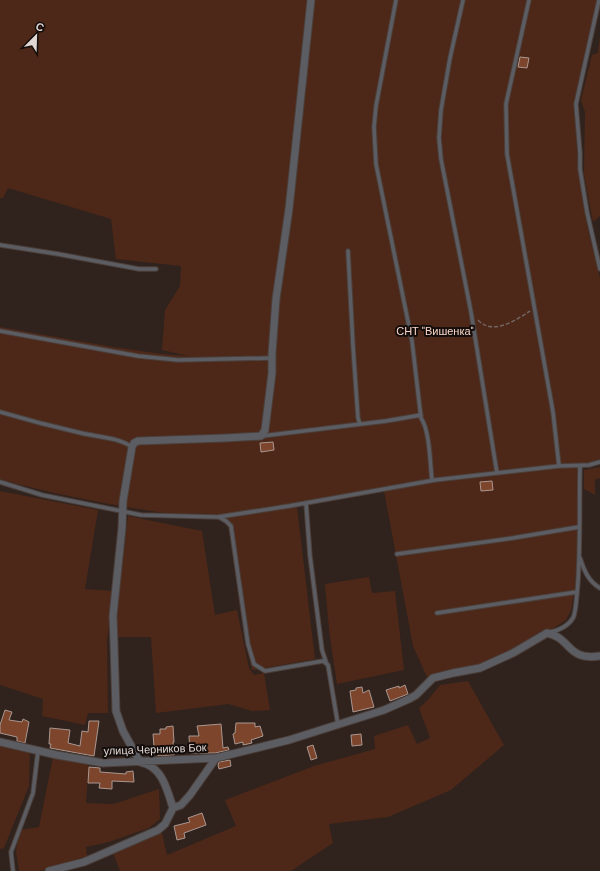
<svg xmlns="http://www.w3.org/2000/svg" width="600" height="871" font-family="'DM Sans',sans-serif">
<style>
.green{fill:#4d2818}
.building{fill:#7e452d;stroke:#a99790}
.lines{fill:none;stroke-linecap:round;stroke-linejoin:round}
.service-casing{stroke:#4c3f3a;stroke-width:5.5}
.minor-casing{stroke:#4c3f3a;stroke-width:9}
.path{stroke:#726561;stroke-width:1.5;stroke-dasharray:4 2;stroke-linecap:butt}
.service{stroke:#5b5d63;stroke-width:3.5}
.minor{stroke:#5b5d63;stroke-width:7}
.labels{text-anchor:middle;stroke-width:4;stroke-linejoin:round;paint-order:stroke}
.park-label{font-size:11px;fill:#fad5c6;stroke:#130d0b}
.street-label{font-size:11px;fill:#e1d7d4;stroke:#130d0b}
</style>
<rect width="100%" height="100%" fill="#30221d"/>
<path class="green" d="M0 0H597L574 103 578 171 588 231 600 278V459L596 461 578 464 577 547 575 587 571 610 566 620 554 628 541 631 509 651 478 666 444 671 427 677 413 646 384 491 297 507 315 659 252 670 244 636 229 528C225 523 219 517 213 515 205 512 181 515 170 514 113 505 55 495 0 479V327L113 347 162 354 189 356 162 350 165 310 180 286 181 266 116 259 111 219 8 188 3 198H0Z
M600 36V216L593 222 584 174 585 112 581 100 592 55 598 53Z
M600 467V478L595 480V495L584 489V470Z
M0 491 98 510 85 589 113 591 107 642 108 713H88L85 725 42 716 43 699 0 685Z
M128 516 202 531 215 615 237 610 249 668 254 675 264 673 270 710 252 711 228 704 156 713 151 637H114Z
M369 577 372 593 395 591 404 670 337 684 329 630 325 584Z
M468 681 504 745 451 790 388 817 329 824 333 843 291 871H120L113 853 162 833 167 855 236 826 225 800 314 766 375 749 374 736 408 725 417 744 430 738 419 708 428 700 440 685Z
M0 745 30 751 29 786 4 848 0 849Z
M53 757 89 763 86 803 114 804 159 789 160 819 149 828 109 842 86 847 87 856 40 871H19L16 851 20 830 39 827Z"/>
<path class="building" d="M520 57 529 58 527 68 518 67Z
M273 442 274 450 261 452 260 443Z
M492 481 493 490 481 491 480 482Z
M405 685 408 694 390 701 386 690 399 686V688Z
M362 687 363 693 369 690 374 707 353 712 350 691 356 690V688Z
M5 710 12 712 9 720 22 722 23 719 29 722 25 743 17 741V737L0 733V725Z
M89 721H99L94 756 50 748 51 744H49L50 728 70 730 68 743 80 746 82 731 88 732Z
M236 723H255V727L260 726 263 736 251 740 252 743 243 745V742L235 744 233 734 235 733Z
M221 724 223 748 228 747 229 750 215 753H190L189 736H199L197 726Z
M173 726 174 742H173L174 755 158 756V747H154L153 734H160V729H166V727Z
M361 734 362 745 352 746 351 735Z
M313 745 317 758 311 760 307 747Z
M230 760 231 766 219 769 218 765 219 762Z
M89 767 100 768V772L126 774V772L133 771 134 782 112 781V789L99 788 100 783H88Z
M202 813 206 825 184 833 185 838 177 840 174 826 190 822 188 818Z"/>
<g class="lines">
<g class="service-casing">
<path id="service" d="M396 0 376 106 374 127 376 164 412 341 421 418C430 431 430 464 432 480
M463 0 450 58 441 110 439 138 441 159 471 312 497 473
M529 0 506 104 507 154 553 412 559 466
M599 0 576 104 580 153V169L587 212 600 269
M0 245 58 254 139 269H156
M348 251 353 346 358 418 360 424
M0 331 138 356 178 360 272 358
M0 412C27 420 54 427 81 433 97 437 118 437 132 447
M262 436 386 421 421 415
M0 482 42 495 141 515 218 517 289 506 435 480 559 466 589 465 600 462
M306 503 310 556 322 650 326 662
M219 517 226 521 231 526 248 644 254 664 265 671 323 661 328 665 338 725
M397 554 513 538 579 527
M580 558C584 570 588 581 600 588
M437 613 577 592
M550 632C558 631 568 626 573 618 576 612 576 601 577 594 581 552 579 508 580 466
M13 871 11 852 33 793 38 751"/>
</g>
<g class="minor-casing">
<path id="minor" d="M0 742 57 755 103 763 216 758 289 740 384 710 409 699 416 695 433 678 453 673 480 668 513 653 547 633C572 638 566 661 600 656
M173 808C167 789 162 766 140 762L123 731 116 711 114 644 113 616 122 528 123 501 132 447 134 443 138 441 225 438 261 436 265 430 272 373V354L276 299 289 209 311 0
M49 871 84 862 158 830 165 824 173 808 181 805 190 795 216 758"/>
</g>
<path class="path" d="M478 320C493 336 516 320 530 311"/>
<use href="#service" class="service"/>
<use href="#minor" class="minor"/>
</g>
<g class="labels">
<g class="park-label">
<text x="435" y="335">СНТ "Вишенка"</text>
</g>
<g class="street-label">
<text transform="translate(155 749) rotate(-2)" y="4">улица Черников Бок</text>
</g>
</g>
<g transform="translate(36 36) rotate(23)" stroke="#130d0b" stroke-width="3" paint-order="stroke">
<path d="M0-3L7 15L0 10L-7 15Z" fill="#e1d7d4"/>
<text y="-6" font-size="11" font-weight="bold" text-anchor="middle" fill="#e1d7d4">С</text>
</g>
</svg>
